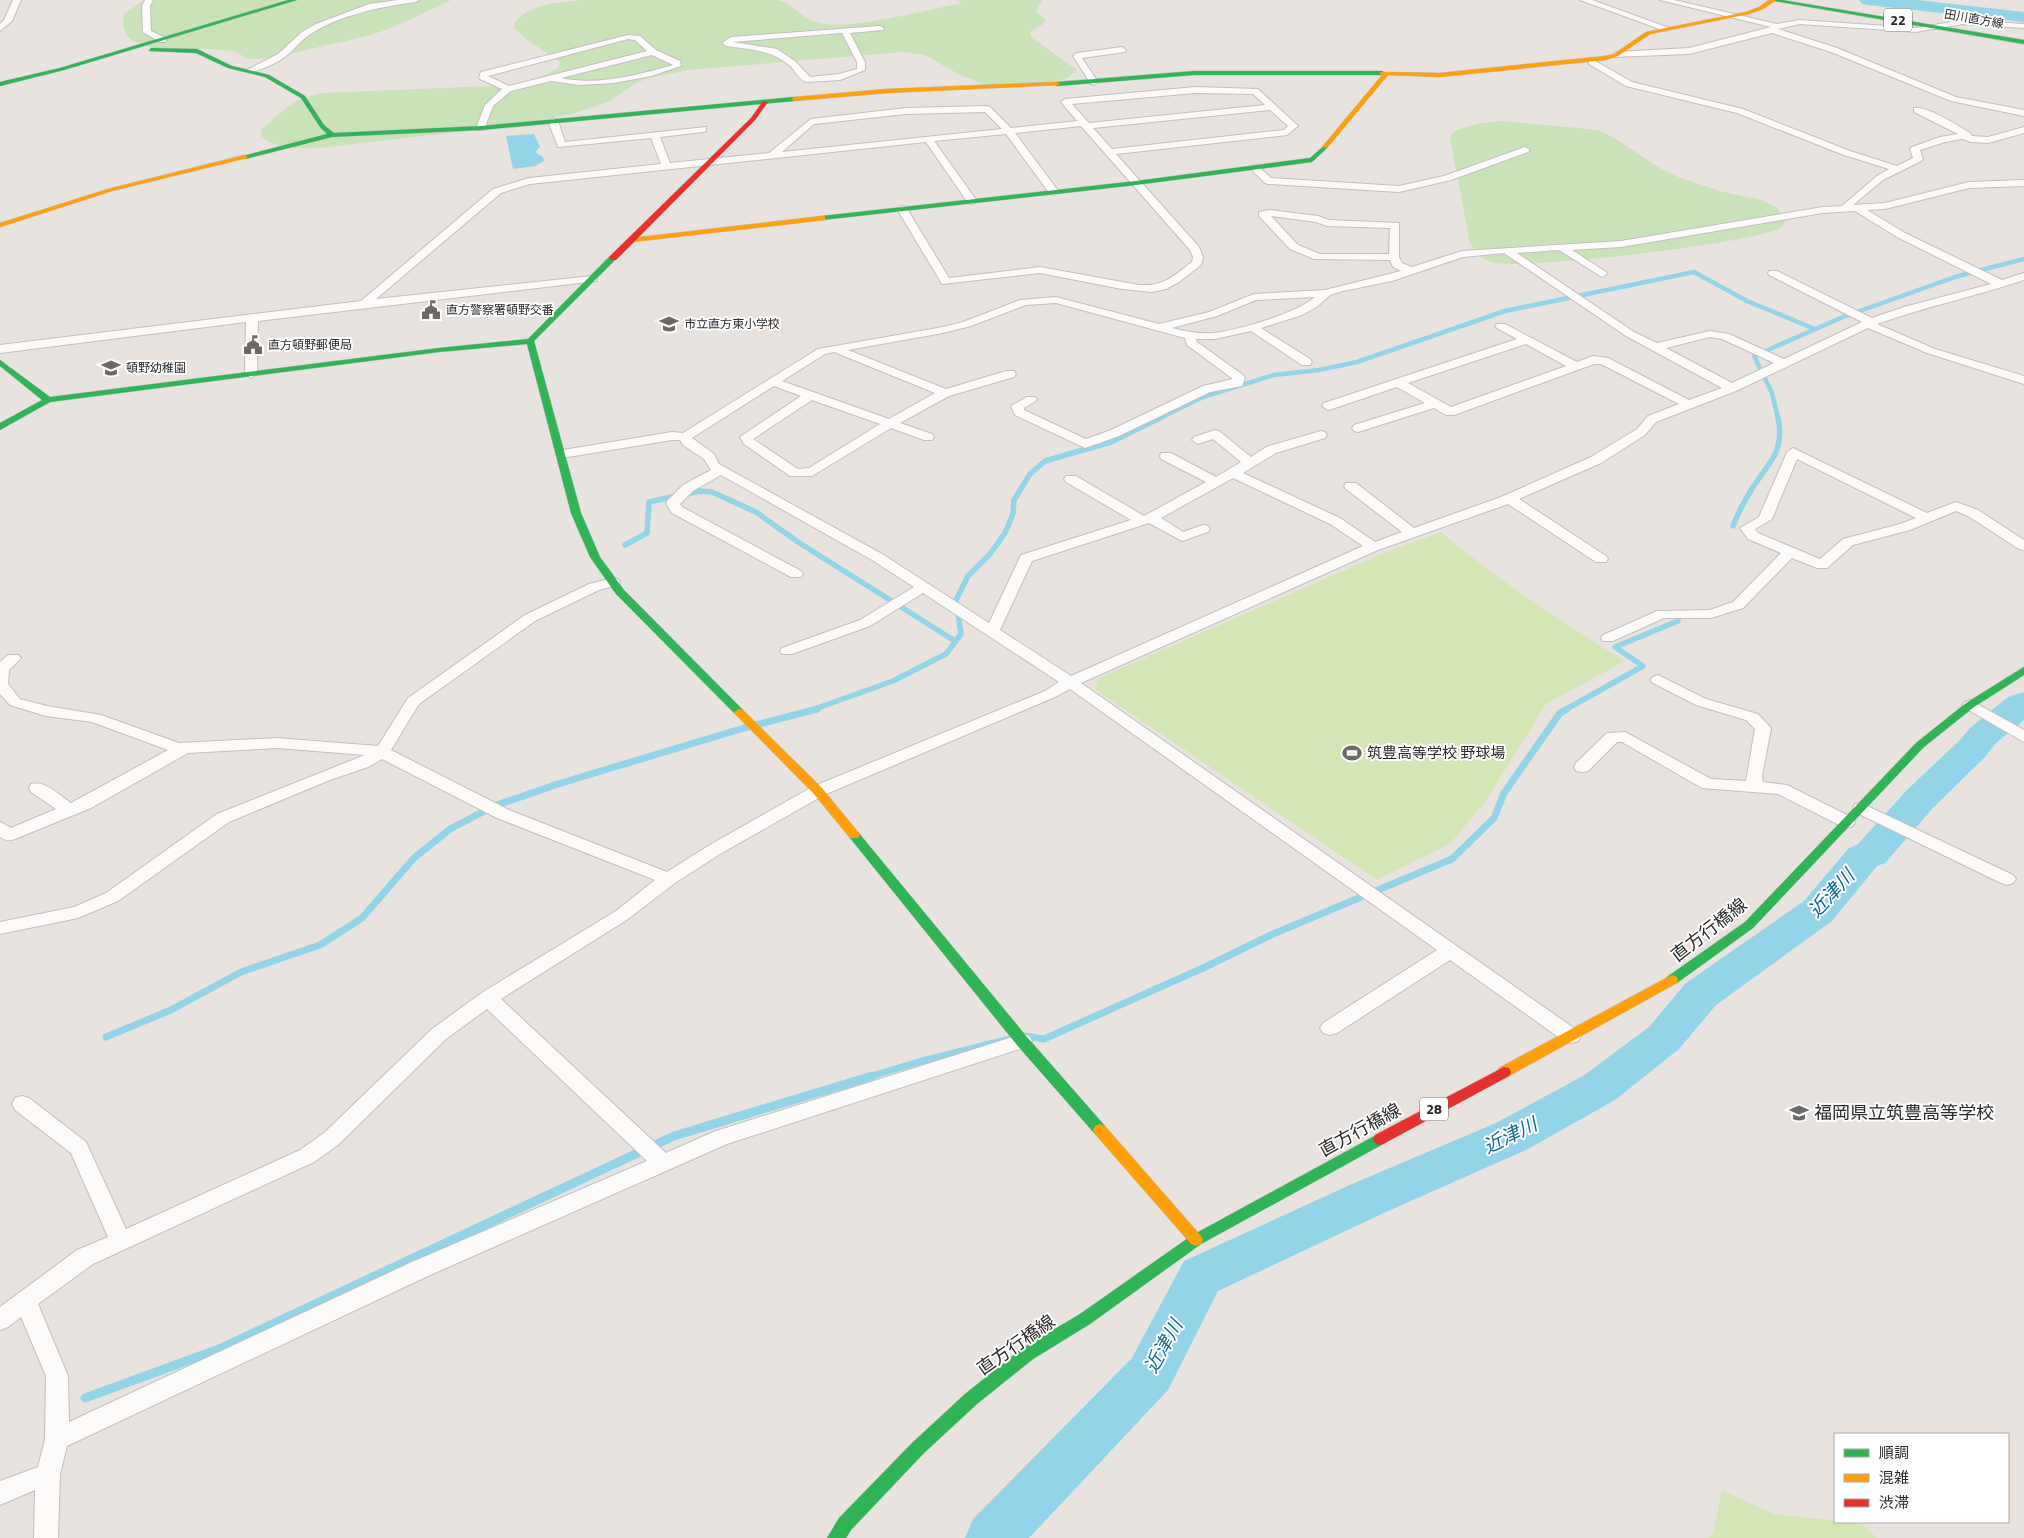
<svg xmlns="http://www.w3.org/2000/svg" width="2024" height="1538" font-family="'Titillium Web','Noto Sans JP',sans-serif">
<style>
.green{fill:#cae2b8}
.pitch{fill:#d5e6b5}
.water{fill:#93d4e8}
.lines{fill:none;stroke-linecap:round;stroke-linejoin:round}
.stream-far3{stroke:#93d4e8;stroke-width:4.5}
.stream-far2{stroke:#93d4e8;stroke-width:5.5}
.stream-far1{stroke:#93d4e8;stroke-width:7}
.stream{stroke:#93d4e8;stroke-width:9}
.river{fill:#93d4e8;fill-rule:evenodd}
.street-casing{stroke:#c1bfc0;stroke-width:2}
.fast-casing{stroke:#c1bfc0;stroke-width:1}
.slow-casing{stroke:#c1bfc0;stroke-width:1}
.jam-casing{stroke:#c1bfc0;stroke-width:1}
.street{fill:#fcfbfa;fill-rule:evenodd}
.fast{fill:#30b455;fill-rule:evenodd}
.slow{fill:#ff9f0a;fill-rule:evenodd}
.jam{fill:#e5322d;fill-rule:evenodd}
.labels{text-anchor:middle;stroke-width:4;stroke-linejoin:round;paint-order:stroke}
.far-street-label{font-size:12px;fill:#292929;stroke:#fff}
.far-poi-label{font-size:12px;fill:#292929;stroke:#fff;text-anchor:start}
.shield{fill:#fff;stroke:#696969;stroke-width:1}
.shield-label{font-size:14px;font-weight:bold;fill:#292929}
.poi-label{font-size:15px;fill:#292929;stroke:#fff;text-anchor:start}
.near-street-label{font-size:18px;fill:#292929;stroke:#fff}
.near-poi-label{font-size:18px;fill:#292929;stroke:#fff;text-anchor:start}
.near-water-label{font-size:19px;font-style:italic;fill:#0f6a98;stroke:#fff}
</style>
<rect width="100%" height="100%" fill="#e8e3de"/>
<path class="green" d="M144 0H451C423 13 396 28 367 36 348 41 329 44 311 49 293 53 274 58 255 59 245 60 240 52 231 51 217 49 202 49 189 49 164 48 116 52 124 14Z
M582 0H778C793 4 801 17 815 22 848 32 922 10 959 4L961 3 957 0H1042L1036 12 1046 20 1042 25 1030 32 1031 37 1077 70 1066 79 1051 82 988 85 962 76 925 55 903 52 688 70 649 78 636 83 608 102 572 114 484 129 319 148C299 149 277 150 261 136V130C285 109 290 100 322 93L514 85 539 78 559 68 560 62 527 40 513 27C523 3 560 3 582 0Z
M1502 121 1598 130 1613 137 1658 167 1678 177 1723 192 1762 200 1776 207 1786 219C1785 221 1784 224 1783 226 1764 243 1527 269 1496 263 1484 261 1475 253 1470 243L1450 138 1453 132C1469 125 1484 122 1502 121Z"/>
<path class="pitch" d="M1441 532C1498 581 1561 621 1625 661L1546 704 1485 802 1450 844 1377 880 1096 690 1097 679 1386 552Z
M1722 1491 1775 1514 1862 1524 1877 1538H1708L1713 1534Z"/>
<path class="water" d="M534 134 540 147 535 152 543 157 544 161 535 166 513 169 506 136Z"/>
<g class="lines">
<path class="stream-far3" d="M1160 418 1203 397 1274 375 1319 370 1357 362 1505 311 1694 272 1747 301 1815 329
M1778 418 1772 393 1754 356 1843 317 1955 277 2024 259"/>
<path class="stream-far2" d="M1733 526C1738 513 1745 500 1753 487 1770 461 1785 452 1778 417
M625 545 647 533 649 502 699 491 712 492 756 512 798 542 955 641
M812 710 893 681 946 654 961 634 956 600 968 576 990 554 1005 533 1013 514 1014 500 1030 474 1045 461 1111 442 1162 417
M1565 710 1643 666 1615 647 1678 621"/>
<path class="stream-far1" d="M1026 1036 1044 1039 1203 968 1273 934 1452 859 1494 818 1504 793 1560 713 1567 709
M106 1037 171 1010 241 972 320 945 362 918 414 858 450 829 494 806 558 784 744 728 817 709
M868 1077 922 1061 1014 1038"/>
<path class="stream" d="M85 1398 219 1349 674 1136 872 1076"/>
<path class="river" d="M1859 0H1917L2024 12V22L1868 5 1862 4Z
M2024 692V720L1995 744 1986 756 1933 808 1885 863 1877 866 1832 921 1716 1005 1679 1049 1615 1100 1528 1149 1386 1212 1218 1291 1168 1390 1029 1538H965L973 1519 1132 1358 1184 1261 1352 1184 1496 1123 1583 1076 1649 1027 1686 983 1804 901 1849 848 1857 845 1907 790 1960 740 1970 728 2008 697Z"/>
<g class="street-casing">
<path id="street" d="M13 0H21L12 21 0 31V24L4 20Z
M145 0H153L150 6 151 31 166 38V42H160L143 32 142 6Z
M398 0H419L415 2C380 7 339 15 309 35 300 41 294 50 286 56 279 62 251 76 245 71L278 54 302 32 316 24 369 4Z
M1580 0H1592L1672 29 1665 31Z
M1660 0H1674L1777 24 1800 20 1916 28 1963 20 2024 24V28L1963 24 1916 32 1800 24 1778 29 1837 48 1956 97 2024 110V116L1951 101 1831 52 1772 33 1689 54 1613 57 1612 55 1616 52 1689 48 1771 27Z
M880 26 884 28 883 30 850 33 865 62V70L840 80 806 82C798 79 796 71 789 65 772 50 748 49 726 46L722 43 731 37ZM842 33 857 62V69L839 74 810 77 796 62 777 49 733 42Z
M628 35 640 36 656 50 680 61 681 66 651 76 614 83 579 85 551 81 511 91 493 106 484 130H478L476 128 485 105 502 89 480 79 479 77 481 72ZM628 39 635 40 647 51 509 86 488 76ZM652 55 673 65C638 75 597 86 561 78Z
M1122 47 1126 50 1125 52 1082 58 1098 82 1094 85 1091 84 1073 56 1077 53Z
M1592 59 1632 82 1743 109 1850 151 1897 166 1913 158 1910 149 1912 147 1940 137 1958 134 1914 112V108C1928 106 1958 126 1970 133L1972 136 1988 137 2024 127V133L1988 143 1971 142 1962 139 1945 142 1920 150 1923 159 1921 161 1883 180 1853 205 1885 203 1969 182 2024 180V186L1969 188 1885 209 1867 210 1905 233 2002 280 2024 273V280C1976 296 1925 307 1877 324L1935 349 2024 376V384L1927 353 1868 328 1736 391 1656 422 1645 435 1601 463 1519 499 1606 556 1608 559 1606 562H1596L1508 504 1378 550 1081 683 1578 1031 1581 1036 1578 1041 1571 1043 1564 1041 1450 960 1337 1033 1330 1035 1323 1033 1320 1028 1323 1023 1437 950 1070 689 1055 697 824 795 720 854 675 883 628 919 501 999 666 1153 713 1132 1022 1034 1029 1036 1032 1041 1029 1046 727 1144 428 1276 67 1446 60 1474 58 1538H34L35 1490 0 1505V1481L38 1467 45 1439 46 1376 21 1317 8 1327 0 1330V1307L77 1250 108 1237 71 1153 15 1110 12 1104 15 1098 22 1096 29 1098 86 1142 126 1229 300 1150 324 1133 432 1029 483 992 616 911 655 880 497 818 382 759 368 767 330 780 229 822 118 901 78 918 0 934V922L74 907 106 893 217 814 365 755 277 748 188 753 91 808 15 839C9 841 5 841 0 837V822L11 828 56 809 31 792 29 788 31 784C45 780 60 796 71 803L168 750 92 722 46 716 10 705 0 694V662L8 655H18L21 658 9 670 8 684 20 699 47 706 101 715 179 743 277 738 378 746 408 698 525 615 589 584 613 578 618 579 620 582 618 585 599 590 535 621 419 704 391 750 509 810 667 872 708 846 812 787 1045 691 1059 682 923 593 870 626 792 654H782L780 651 782 648 860 620 914 587 872 560 721 475 693 491 680 504 682 507 801 571 803 574 801 577H791L672 513 666 503 668 500 683 485 711 470 704 459 683 445 680 440H672L562 458 556 454 557 451 672 432 683 433 818 349 943 327 963 322 1020 300 1056 297 1159 324 1209 312 1254 294 1325 290 1401 271 1393 267 1390 260 1314 259 1290 249 1259 216V212L1269 210 1318 216 1329 220 1399 223V257L1402 263 1412 267 1462 251 1621 241 1823 207 1842 206 1877 176 1889 169 1844 155 1737 113 1626 86 1589 64V60ZM1855 211 1897 237 1991 284 1904 307 1872 318 1777 271H1769L1768 273 1769 275 1862 322 1784 359 1729 334 1710 331 1657 343 1634 332 1517 253 1559 250 1602 277 1607 274 1606 272 1572 250 1621 247 1823 213ZM1271 216 1316 222 1327 226 1390 228 1389 254H1320L1298 245ZM1504 253 1626 336 1722 388 1689 400 1608 358 1593 356 1577 362 1505 324H1497L1495 326 1497 328 1517 339 1324 403 1322 406 1328 410 1332 409 1397 387 1425 403 1354 425 1352 428 1354 431 1358 432 1434 408 1446 415H1454L1594 364H1601L1679 404 1648 416 1637 429 1591 457 1501 497 1414 528 1356 483H1346L1344 486 1346 489 1402 532 1375 542 1340 518 1243 473 1276 453 1325 438 1327 435 1325 432 1321 431 1266 447 1251 457 1219 431 1215 430 1194 437 1192 440 1198 444 1213 439 1241 462 1216 477 1171 453H1161L1160 456 1161 459 1206 482 1144 516 1076 476H1066L1064 479 1066 482 1131 520 1021 555 989 623 882 554 719 464 714 454 692 438 774 386 801 396 740 437 744 444 790 476H812L891 428 924 440H932L934 437 932 434 900 423 949 396 1014 377 1016 374 1014 371H1006L946 389 848 350 943 333 971 326 1026 305 1056 303 1185 338 1187 345 1233 379 1203 386 1111 430 1086 439 1024 410V408L1037 400 1035 397H1027L1011 406 1015 415 1085 448 1119 436 1210 392 1242 386 1245 378 1243 375 1197 342 1196 339H1215L1251 331 1302 365H1310L1312 362 1310 359 1261 328 1302 315 1318 306 1330 295 1343 291 1392 281 1463 257ZM1315 297C1297 313 1239 330 1214 333 1200 334 1187 332 1172 328L1217 316 1256 300ZM1710 337 1722 339 1774 363 1732 383 1666 348ZM1526 344 1566 366 1451 407 1408 383ZM834 352 935 393 889 419 782 381 825 354ZM812 400 880 424 809 468 798 469 753 439ZM1233 478 1330 524 1363 546 1071 676 1000 630 1032 561 1149 523 1182 541 1208 532 1210 529 1208 526 1203 525 1183 532 1161 518ZM487 1009 647 1161 412 1262 69 1422 68 1376 38 1304 93 1264 314 1162 338 1145 446 1039Z
M1195 87 1258 89 1298 126 1287 135 1116 154 1199 247 1203 257 1201 265 1179 282 1166 289 1152 292 1122 289 1040 273 942 284 897 209 902 206 906 207 949 278 1040 267 1139 285C1165 286 1172 277 1192 262L1193 257 1190 250 1081 126 1015 133 1059 192 1054 195 1050 194 1006 134 934 141 977 201 972 204 968 203 926 142 530 184 501 193 376 299 592 276 597 279 596 281 258 321 257 374 251 378 245 374 246 322 0 353V345L361 301 493 189 529 178 661 164 651 138 558 147 548 121 553 118 558 121 565 142 706 127V131L703 132 660 137 670 163 769 153 811 119 906 108 987 106 990 107 1011 128 1077 121 1061 102 1065 99ZM1195 93 1253 94 1265 105 1089 123 1072 104ZM1270 110 1288 126 1284 130 1112 149 1093 128ZM985 112 1002 129 782 152 814 124 906 114Z
M1525 147 1530 150 1528 152 1451 180 1399 192 1268 184 1265 183 1250 168 1255 165 1258 166 1271 178 1399 186 1444 176Z
M1793 448 1927 513 1956 502 1978 510 2024 540V550L2019 549 1968 516 1956 511 1910 530 1853 545 1827 568H1817L1792 558 1743 608 1711 618H1664L1613 641H1603L1601 638 1603 635 1657 611 1710 610 1733 602 1781 553 1748 539 1740 528 1759 517 1787 452ZM1797 459 1916 518 1900 524 1843 539 1820 559 1758 533 1755 529 1772 519Z
M1658 675 1706 699 1758 714 1771 728 1762 776 1763 782 1787 785 1853 818 1855 822 1853 826 1847 828 1841 826 1778 794 1702 788 1622 742H1617L1588 771 1582 772 1576 771 1574 767 1576 763 1607 733 1625 732 1711 779 1746 781 1755 729 1746 720 1696 705 1653 683 1650 680 1653 677Z
M1970 700 2024 730V742L1965 708 1962 705 1965 702Z
M1861 803 2013 875 2016 879 2013 883 2007 885 2001 883 1855 812 1853 808 1855 804Z"/>
</g>
<g class="fast-casing">
<path id="fast" d="M288 0H297L64 70 0 86V82L60 68Z
M1769 0H1782L2024 40V44Z
M151 48 197 49 232 66 269 75 305 96 324 125 334 133 481 126 794 97 797 99 794 101 481 130 332 137 245 159 243 158V156L327 134 320 127 301 98 265 77 228 68 196 53 149 51Z
M1194 71H1382L1385 73 1382 75H1194L1057 86 1054 84 1057 82Z
M1325 145 1328 147 1327 148 1312 162 1136 185 822 220 818 218 822 216 1136 181 1310 158Z
M610 256 617 258 534 341 581 513 600 557 624 590 743 710 744 712 743 714H735L616 594 590 557 571 513 527 344 439 352 50 402 0 430V423L42 400 0 366V360L50 397 439 348 528 339Z
M2024 667V675L1974 707 1924 747 1753 928 1677 983H1667L1666 980 1667 977 1745 922 1916 743 1966 703Z
M854 831 858 832 1027 1037 1105 1126 1107 1130 1105 1134 1100 1136 1095 1134 1017 1045 850 838 848 835Z
M1380 1133 1385 1135 1387 1139 1385 1143 1201 1244 1090 1324 1033 1359 977 1404 924 1453 851 1530 846 1538H827L839 1518 912 1443 965 1394 1021 1349 1080 1314 1191 1236Z"/>
</g>
<g class="slow-casing">
<path id="slow" d="M1769 0H1776L1763 9 1749 14 1650 34 1618 56 1605 60 1440 77 1388 75 1327 148 1322 147 1382 75 1380 74V72L1440 73 1605 56 1614 54 1646 32 1746 12 1759 7Z
M1057 82 1060 84 1059 85 887 93 794 101 791 99 794 97 887 89Z
M245 155 247 156V158L112 191 0 227V223L108 189Z
M822 216H825V220L632 242 628 240 632 238Z
M739 709 743 710 822 788 858 832 860 835 858 838H850L814 794 735 714 734 712Z
M1672 975 1677 977 1678 980 1677 983 1509 1076 1504 1077 1499 1076 1497 1072 1499 1068Z
M1100 1124 1105 1126 1201 1236 1203 1240 1201 1244 1196 1246 1191 1244 1095 1134 1093 1130 1095 1126Z"/>
</g>
<g class="jam-casing">
<path id="jam" d="M763 101 768 102 755 120 616 260H610V256L751 118Z
M1504 1067 1509 1068 1511 1072 1509 1076 1385 1143 1380 1145 1375 1143 1373 1139 1375 1135Z"/>
</g>
<use href="#street" class="street"/>
<use href="#fast" class="fast"/>
<use href="#slow" class="slow"/>
<use href="#jam" class="jam"/>
</g>
<defs>
<g id="civic-bare" transform="scale(1.5)"><path d="M-.6-6.5H3V-4.5H.6V-3L4-1V1h2V6H-6V1h2V-1L-.6-3ZM-1.2 2.5V6h2.4V2.5Z" fill="#6c6a68" stroke="#fff" stroke-width="2.5" paint-order="stroke"/></g>
<g id="school-bare" transform="scale(1.5)"><path d="M0-5L7-2L0 1L-7-2ZM-4 1L0 2.5L4 1V4Q0 6-4 4Z" fill="#6c6a68" stroke="#fff" stroke-width="2.5" paint-order="stroke"/></g>
<g id="stadium-bare" transform="scale(1.5)"><path d="M0-5a6.5 5 0 1 0 0 10a6.5 5 0 1 0 0-10ZM-3.5-1.8h7v3.6h-7Z" fill="#6c6a68" stroke="#fff" stroke-width="2.5" paint-order="stroke"/></g>
</defs>
<g fill-rule="evenodd">
<use href="#civic-bare" x="431" y="310"/>
<use href="#school-bare" x="669" y="324"/>
<use href="#civic-bare" x="253" y="345"/>
<use href="#school-bare" x="111" y="368"/>
<use href="#stadium-bare" x="1352" y="753"/>
<use href="#school-bare" x="1799" y="1113"/>
</g>
<g class="labels">
<g class="far-street-label">
<text transform="translate(1974 19) rotate(10)" y="4">田川直方線</text>
</g>
<g class="far-poi-label">
<text x="446" y="314">直方警察署頓野交番</text>
<text x="684" y="328">市立直方東小学校</text>
<text x="268" y="349">直方頓野郵便局</text>
<text x="126" y="372">頓野幼稚園</text>
</g>
<g class="shield">
<rect x="1884" y="8.5" width="28" height="23" rx="4"/>
<rect x="1420" y="1097.5" width="28" height="23" rx="4"/>
</g>
<g class="shield-label">
<text x="1898" y="25">22</text>
<text x="1434" y="1114">28</text>
</g>
<g class="poi-label">
<text x="1367" y="758">筑豊高等学校 野球場</text>
</g>
<g class="near-street-label">
<text transform="translate(1709 930) rotate(-38)" y="6">直方行橋線</text>
<text transform="translate(1360 1130) rotate(-29)" y="6">直方行橋線</text>
<text transform="translate(1016 1345) rotate(-35)" y="6">直方行橋線</text>
</g>
<g class="near-poi-label">
<text x="1814" y="1119">福岡県立筑豊高等学校</text>
</g>
<g class="near-water-label">
<text transform="translate(1831 893) rotate(-47)" y="7">近津川</text>
<text transform="translate(1510 1135) rotate(-26)" y="7">近津川</text>
<text transform="translate(1163 1346) rotate(-61)" y="7">近津川</text>
</g>
</g>
<rect x="1834" y="1433" width="175" height="90" fill="#ffffff" stroke="#a9a9a9"/>
<rect x="1844" y="1449" width="25" height="8" fill="#30b455" stroke="#a9a9a9"/>
<text x="1879" y="1458" font-size="15" fill="#292929">順調</text>
<rect x="1844" y="1474" width="25" height="8" fill="#ff9f0a" stroke="#a9a9a9"/>
<text x="1879" y="1483" font-size="15" fill="#292929">混雑</text>
<rect x="1844" y="1499" width="25" height="8" fill="#e5322d" stroke="#a9a9a9"/>
<text x="1879" y="1508" font-size="15" fill="#292929">渋滞</text>
</svg>
